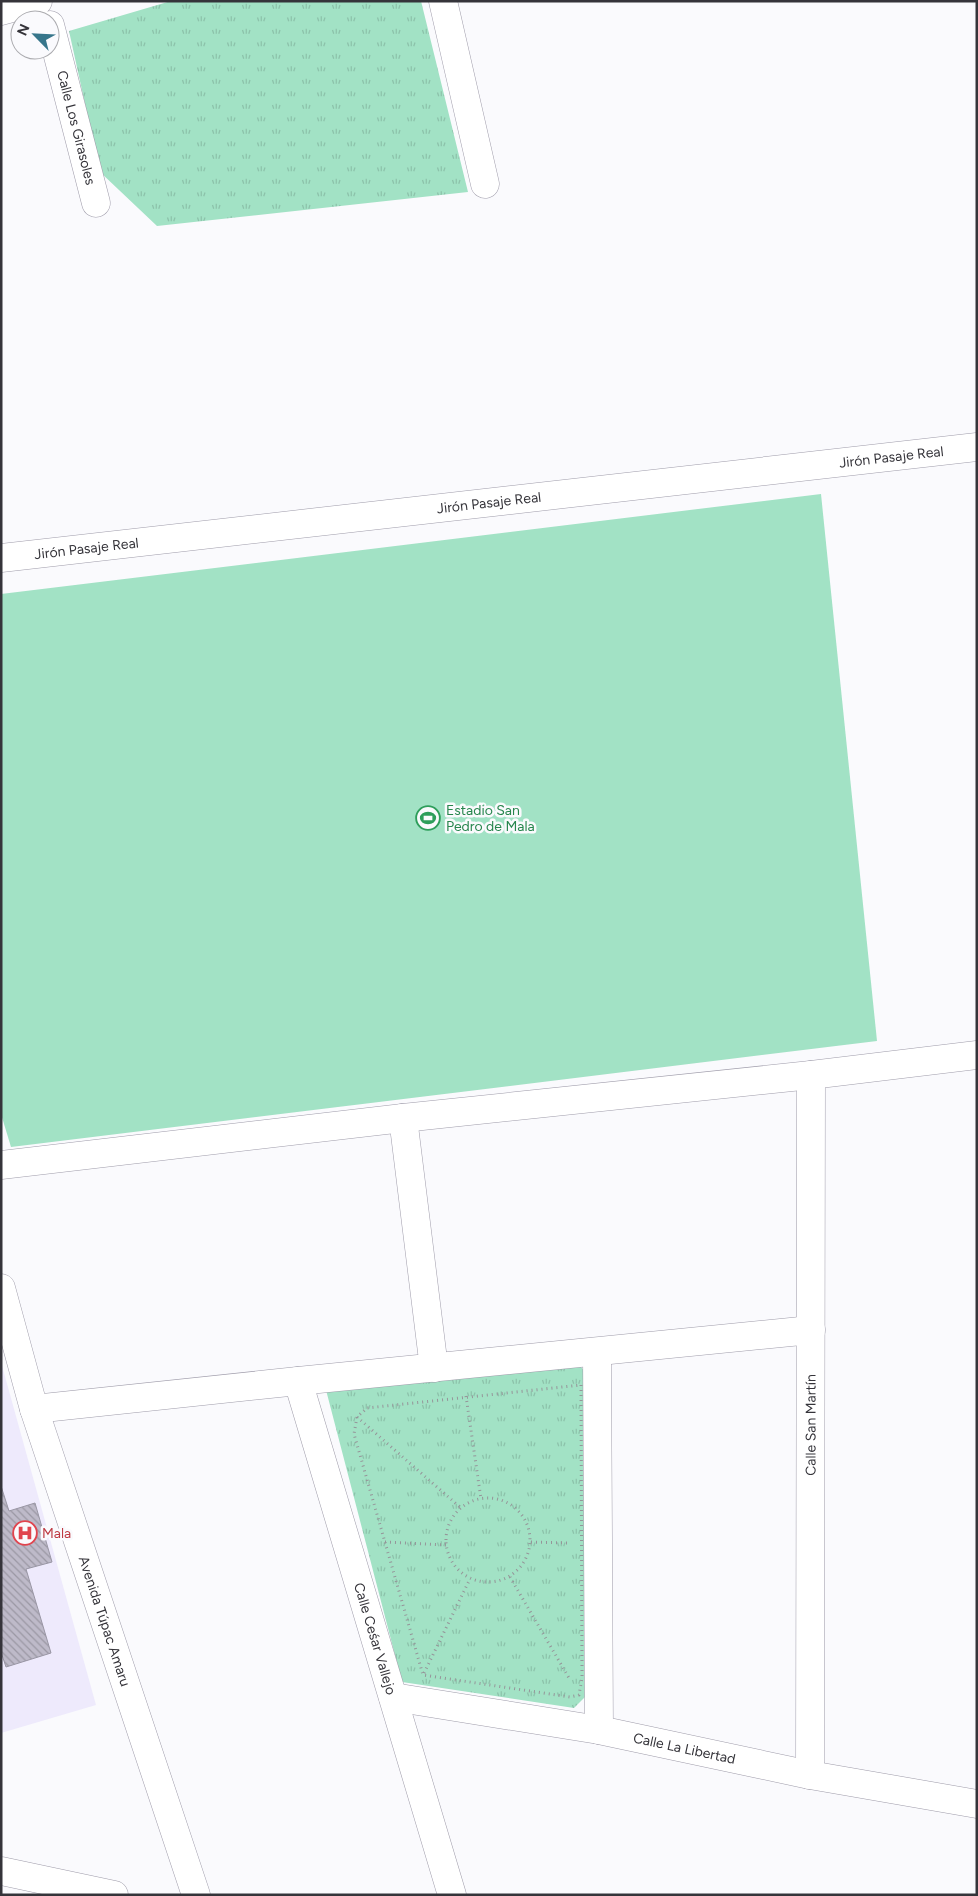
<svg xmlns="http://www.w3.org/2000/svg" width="978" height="1896" font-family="Figtree,sans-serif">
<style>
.built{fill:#eeeafc}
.green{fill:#a2e2c5}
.park{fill:url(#park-tufts)}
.building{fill:url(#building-back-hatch);stroke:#9996a4}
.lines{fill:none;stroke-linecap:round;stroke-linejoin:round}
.minor-casing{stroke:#9f9caa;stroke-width:29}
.tertiary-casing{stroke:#9f9caa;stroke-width:29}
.path{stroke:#959599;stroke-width:3;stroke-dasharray:1 4;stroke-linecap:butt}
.minor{stroke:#fff;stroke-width:28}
.tertiary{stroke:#fff;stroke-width:28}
.labels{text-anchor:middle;stroke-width:5;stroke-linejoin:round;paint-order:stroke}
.street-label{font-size:14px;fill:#35343a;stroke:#fafafd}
.leisure-label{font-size:14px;fill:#27864d;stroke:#fafafd;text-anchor:start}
.health-label{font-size:14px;fill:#be3a42;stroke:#fafafd;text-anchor:start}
</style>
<defs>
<pattern id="park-tufts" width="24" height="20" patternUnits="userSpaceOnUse" patternTransform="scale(1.25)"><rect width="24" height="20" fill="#a2e2c5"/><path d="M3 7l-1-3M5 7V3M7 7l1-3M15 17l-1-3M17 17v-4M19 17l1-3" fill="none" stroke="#8cc2aa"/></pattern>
<pattern id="building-back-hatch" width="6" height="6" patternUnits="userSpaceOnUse" patternTransform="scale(1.25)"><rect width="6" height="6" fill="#bebac9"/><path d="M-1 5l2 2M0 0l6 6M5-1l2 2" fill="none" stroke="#9b98a4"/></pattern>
</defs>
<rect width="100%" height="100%" fill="#fafafd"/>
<path class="built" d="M1 1362 96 1705 1 1733Z"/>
<path class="green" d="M821 494 877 1041 11 1147 1 1114V594Z"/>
<path class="park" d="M171 1H421L468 192 157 226 100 172 69 31Z
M578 1363 589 1377 591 1691 574 1708 402 1682 326 1390Z"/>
<path class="building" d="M1 1486 9 1511 35 1503 52 1562 26 1569 51 1653 6 1667 1 1652Z"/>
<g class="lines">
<g class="minor-casing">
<g id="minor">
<path d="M443 1 485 184"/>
<path d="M1 11 38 1"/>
<path id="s1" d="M50 25 96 203"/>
<path d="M403 1118 434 1368"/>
<path d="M1 1165 403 1118 811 1075 977 1055"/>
<path id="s2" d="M1 1288 34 1409 196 1895"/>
<path d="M597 1352 599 1730"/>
<path id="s3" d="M298 1381 452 1895"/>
<path d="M34 1409 298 1381 811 1330"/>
<path id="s4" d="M393 1697 599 1730 810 1775 977 1804"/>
<path id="s5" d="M810 1775 811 1075"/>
<path d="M1 1871 114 1895"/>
</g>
</g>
<g class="tertiary-casing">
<g id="tertiary">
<path id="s6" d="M1 558 977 447"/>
</g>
</g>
<path class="path" d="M581 1385 582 1678 579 1695 570 1697 423 1675 354 1434 357 1417 367 1408Z
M466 1396 481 1499
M357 1417 461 1508
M446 1540a42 42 0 1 1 84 0a42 42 0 1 1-84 0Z
M385 1542 446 1545
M531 1542 570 1543
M510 1577 569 1678
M424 1673 470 1579"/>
<use href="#minor" class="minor"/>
<use href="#tertiary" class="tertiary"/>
</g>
<defs>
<g id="stadium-ring" transform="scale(1.25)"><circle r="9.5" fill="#fafafd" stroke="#2e9e5b" stroke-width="1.5"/><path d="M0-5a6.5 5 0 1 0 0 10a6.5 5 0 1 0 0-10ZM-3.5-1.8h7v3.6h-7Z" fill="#2e9e5b"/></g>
<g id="hospital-ring" transform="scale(1.25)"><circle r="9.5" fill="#fafafd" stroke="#e0444e" stroke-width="1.5"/><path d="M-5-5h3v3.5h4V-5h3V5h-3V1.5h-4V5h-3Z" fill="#e0444e"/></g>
</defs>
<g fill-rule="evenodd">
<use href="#stadium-ring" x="428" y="818"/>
<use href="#hospital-ring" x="25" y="1533"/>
</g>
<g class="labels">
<g class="street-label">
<text dy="5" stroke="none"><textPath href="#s1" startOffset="106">Calle Los Girasoles</textPath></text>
<text dy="5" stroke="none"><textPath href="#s6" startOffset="896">Jirón Pasaje Real</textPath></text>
<text dy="5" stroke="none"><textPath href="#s6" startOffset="491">Jirón Pasaje Real</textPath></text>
<text dy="5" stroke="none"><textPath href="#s6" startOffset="86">Jirón Pasaje Real</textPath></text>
<text dy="5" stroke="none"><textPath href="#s5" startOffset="350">Calle San Martín</textPath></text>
<text dy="5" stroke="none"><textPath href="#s2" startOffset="349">Avenida Túpac Amaru</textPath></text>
<text dy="5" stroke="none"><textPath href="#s3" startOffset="269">Calle Ceśar Vallejo</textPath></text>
<text dy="5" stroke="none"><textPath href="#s4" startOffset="296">Calle La Libertad</textPath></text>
</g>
<g class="leisure-label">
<text x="446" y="815">Estadio San<tspan x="446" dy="16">Pedro de Mala</tspan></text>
</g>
<g class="health-label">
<text x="42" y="1538">Mala</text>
</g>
</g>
<rect width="978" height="1896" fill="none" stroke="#35343a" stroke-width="5"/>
<g transform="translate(35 35) rotate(294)"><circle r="24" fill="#fafafd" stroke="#ababaf"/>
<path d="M0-4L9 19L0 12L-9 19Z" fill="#37768b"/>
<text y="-8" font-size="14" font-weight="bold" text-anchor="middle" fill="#35343a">N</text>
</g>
</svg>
